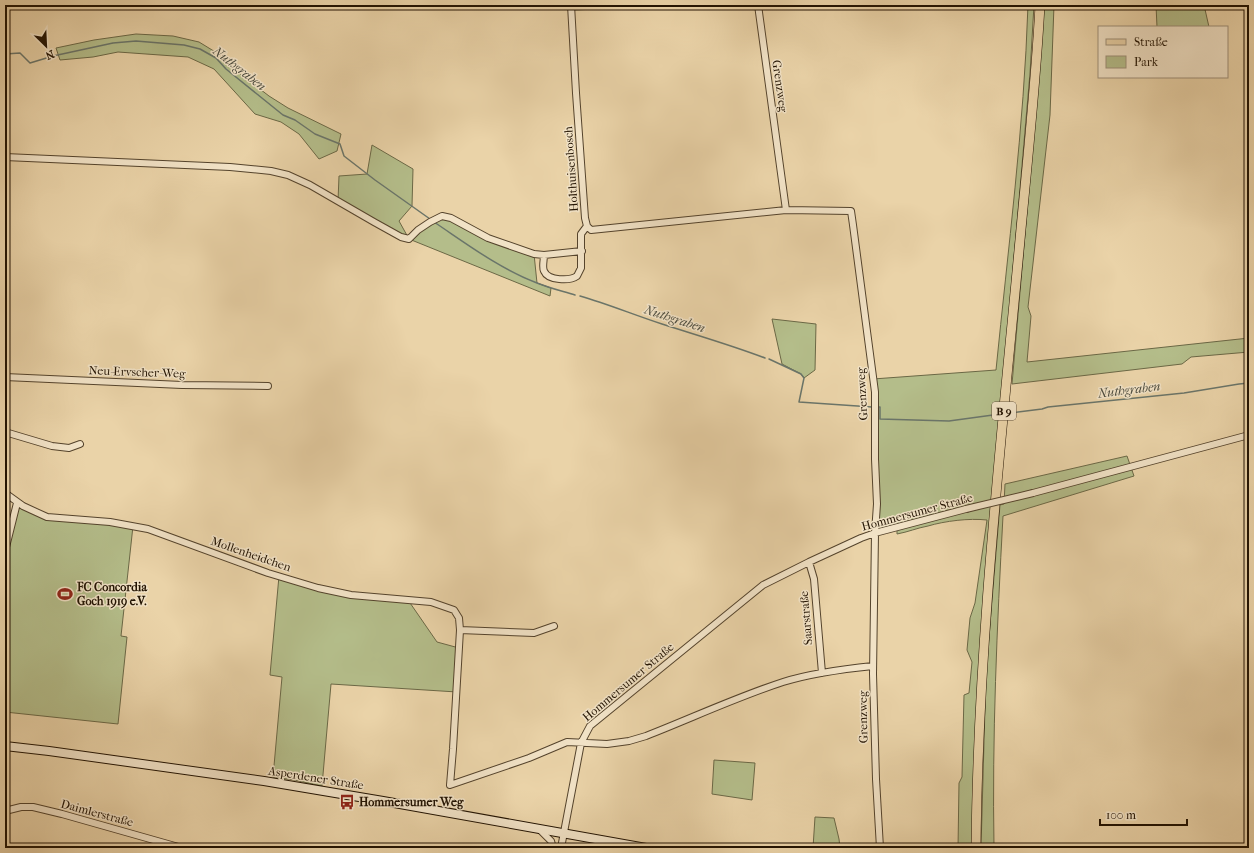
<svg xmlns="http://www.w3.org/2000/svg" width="1254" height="853" font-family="'IM FELL French Canon',serif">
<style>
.green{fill:#b4bd8a;stroke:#6b6846}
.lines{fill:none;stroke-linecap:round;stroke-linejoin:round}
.stream{stroke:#6a756a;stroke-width:1.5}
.street-casing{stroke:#54432c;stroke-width:8}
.secondary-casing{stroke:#221302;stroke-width:10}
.primary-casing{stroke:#221302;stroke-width:10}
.street{stroke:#f1e2c6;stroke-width:6}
.secondary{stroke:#f1e2c6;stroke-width:8}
.primary{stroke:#ead3a8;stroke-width:9}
.street-bridge-casing{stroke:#54432c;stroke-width:8;stroke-linecap:butt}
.street-bridge{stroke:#f1e2c6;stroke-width:6}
.labels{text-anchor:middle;stroke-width:3;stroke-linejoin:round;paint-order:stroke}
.shield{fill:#f1e2c6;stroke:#60513d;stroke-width:1}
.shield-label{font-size:11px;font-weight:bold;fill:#221302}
.street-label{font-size:12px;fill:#221302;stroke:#f1e2c6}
.poi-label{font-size:12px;font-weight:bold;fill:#221302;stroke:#f1e2c6;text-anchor:start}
.water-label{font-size:13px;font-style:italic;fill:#4c4c3f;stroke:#f1e2c6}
</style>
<rect width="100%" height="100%" fill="#ead3a8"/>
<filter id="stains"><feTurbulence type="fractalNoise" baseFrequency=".005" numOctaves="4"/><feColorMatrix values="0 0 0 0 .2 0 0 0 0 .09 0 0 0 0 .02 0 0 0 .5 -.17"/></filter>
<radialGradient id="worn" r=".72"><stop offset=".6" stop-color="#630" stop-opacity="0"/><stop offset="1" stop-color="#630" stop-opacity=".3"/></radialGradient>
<path class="green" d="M571 5H649L650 7 572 10Z
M1028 5H1034L1030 73 1011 292 971 848H958L959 783 962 777 964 695 969 693 972 662 967 650 970 618 975 603 987 520C969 518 945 521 928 526 917 528 908 532 897 534V528L875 533 873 379 996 370C1008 249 1024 127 1028 5Z
M1043 5H1054L1050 115 1028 307 1031 316 1027 362 1249 338V352L1191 357 1182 364 1012 384 1031 166Z
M1156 5H1204L1209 27H1157Z
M136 34 173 36 199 42 217 53 239 73 269 96 288 108 341 134 337 151 319 159 299 134 281 122 255 114 214 69 188 57 118 52 93 57 60 60 56 48 94 40Z
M372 145 413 169 412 206 399 221 409 239 442 216 488 238 534 254 537 283 551 288 550 296 409 239 338 201 339 176 367 174Z
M772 319 816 324 815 370 804 378 801 374 782 364Z
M1127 456 1134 476 1003 516C997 626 992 737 994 848H981L986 673 1000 505 1004 504 1005 484Z
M17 503 47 517 133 526 121 636 127 637 118 724 5 712V551Z
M279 576 318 588 408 600 437 642 459 648 457 692 331 684 322 786 294 780 273 777 282 677 270 675Z
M714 760 755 763 752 800 712 794Z
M815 817 834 818 839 839 840 848H813Z"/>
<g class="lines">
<path class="stream" d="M5 54 20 53 30 63 53 56 113 43 136 41 184 45 200 49 216 58 226 69 283 115 295 120 315 134 340 144 344 156 375 180 430 219
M434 222C467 244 500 269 537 283 549 288 562 291 575 295
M580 296C608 304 634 315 662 324 696 335 731 345 765 358
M769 359 801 374 804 378 799 402 872 407
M877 407H880V419L949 421 993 415
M1011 413 1042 409 1048 407 1184 393 1239 384 1249 383"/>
<g class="street-casing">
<path id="street" d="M571 5 576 93 585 218 587 226 591 230 786 210
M758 5 786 210 851 211 853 225 875 392V459L877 504 875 533 873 674 876 779 880 848
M5 157 230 167 271 171 288 175 310 185 374 222 401 237 409 239 418 230 430 222 442 216 451 218 488 238 534 254 544 255 582 251
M544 255C544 260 542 267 544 271 548 281 570 281 577 276L581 268V234L587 226
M5 377 182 385 268 386
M5 432 52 446 69 448 80 444
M5 493 23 506 47 517 110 522 148 529 268 573 318 588 351 595 431 602 454 610 459 618 460 630 453 749 450 785 529 758 567 742 607 744 629 741 646 736C692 718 737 697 783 682 812 673 843 669 873 666
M1033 493 1249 435
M5 551 17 503
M809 562 814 579 822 673
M460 630 534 633 554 626
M5 811 21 807H33L62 814 182 848
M540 830 551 841 553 848
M561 848 581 743 590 726 763 585 809 562 861 538 875 533 966 509"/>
</g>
<g class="secondary-casing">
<path id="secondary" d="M5 746 49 751 264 781 383 801 646 848"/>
</g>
<g class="primary-casing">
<path id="primary" d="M976 848C978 641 1002 435 1021 229 1028 155 1036 80 1040 5"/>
</g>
<use href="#street" class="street"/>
<use href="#secondary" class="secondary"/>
<use href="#primary" class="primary"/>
<g class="street-bridge-casing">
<path id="street-bridge" d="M966 509 1033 493"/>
</g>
<use href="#street-bridge" class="street-bridge"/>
</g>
<defs>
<g id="stadium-bare" transform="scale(1.2)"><path d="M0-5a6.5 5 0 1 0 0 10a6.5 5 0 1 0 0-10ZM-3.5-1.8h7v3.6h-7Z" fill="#8f2418" stroke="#f1e2c6" stroke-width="2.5" paint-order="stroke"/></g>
<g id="bus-bare" transform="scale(1.2)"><path d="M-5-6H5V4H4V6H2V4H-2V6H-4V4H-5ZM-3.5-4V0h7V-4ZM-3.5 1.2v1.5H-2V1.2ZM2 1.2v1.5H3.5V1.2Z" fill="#8f2418" stroke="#f1e2c6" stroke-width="2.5" paint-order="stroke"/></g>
</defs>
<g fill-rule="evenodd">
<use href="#stadium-bare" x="65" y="594"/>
<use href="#bus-bare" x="347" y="802"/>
</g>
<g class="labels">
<rect class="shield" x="992" y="402" width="24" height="18" rx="3"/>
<g class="shield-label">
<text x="1004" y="415">B 9</text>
</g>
<g class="street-label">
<text transform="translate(780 86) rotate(82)" y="4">Grenzweg</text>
<text transform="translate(571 169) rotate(-94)" y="4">Holthuisenbosch</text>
<text transform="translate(137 372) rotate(2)" y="4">Neu-Ervscher-Weg</text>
<text transform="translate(862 394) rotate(-93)" y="4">Grenzweg</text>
<text transform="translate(917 512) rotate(-15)" y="4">Hommersumer Straße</text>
<text transform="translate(251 554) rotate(19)" y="4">Mollenheidchen</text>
<text transform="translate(806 618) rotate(-95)" y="4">Saarstraße</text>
<text transform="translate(628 682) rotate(-40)" y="4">Hommersumer Straße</text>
<text transform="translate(863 717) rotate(-91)" y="4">Grenzweg</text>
<text transform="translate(316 778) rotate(9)" y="4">Asperdener Straße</text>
<text transform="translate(97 813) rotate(15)" y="4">Daimlerstraße</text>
</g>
<g class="poi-label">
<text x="77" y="591">FC Concordia<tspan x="77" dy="14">Goch 1919 e.V.</tspan></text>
<text x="359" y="806">Hommersumer Weg</text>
</g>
<g class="water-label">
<text transform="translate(240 68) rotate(38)" y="5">Nuthgraben</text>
<text transform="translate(675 318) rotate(18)" y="5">Nuthgraben</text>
<text transform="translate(1129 389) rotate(-7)" y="5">Nuthgraben</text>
</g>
</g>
<rect width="1254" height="853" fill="none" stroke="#ead3a8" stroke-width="20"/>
<rect x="6" y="6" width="1242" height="841" fill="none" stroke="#221302" stroke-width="2"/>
<rect x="10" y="10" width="1234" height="833" fill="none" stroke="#221302"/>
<rect x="1098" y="26" width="130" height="52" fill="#f1e2c6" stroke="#9e8f78"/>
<rect x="1106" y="39" width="20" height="6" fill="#ead3a8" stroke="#9e8f78"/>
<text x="1134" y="46" font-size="12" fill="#221302">Straße</text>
<rect x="1106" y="56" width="20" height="12" fill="#b4bd8a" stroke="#9e8f78"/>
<text x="1134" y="66" font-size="12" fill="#221302">Park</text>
<g transform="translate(46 46) rotate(156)" stroke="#f1e2c6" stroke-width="3" paint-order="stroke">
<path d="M0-3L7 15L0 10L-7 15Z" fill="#221302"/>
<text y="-6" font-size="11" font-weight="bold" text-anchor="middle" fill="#221302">N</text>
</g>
<path d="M1100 819v6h87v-6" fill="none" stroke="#221302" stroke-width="2"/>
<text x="1106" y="819" font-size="12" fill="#221302" stroke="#f1e2c6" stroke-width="3" paint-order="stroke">100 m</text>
<rect width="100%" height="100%" filter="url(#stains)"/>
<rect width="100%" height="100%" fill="url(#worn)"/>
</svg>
